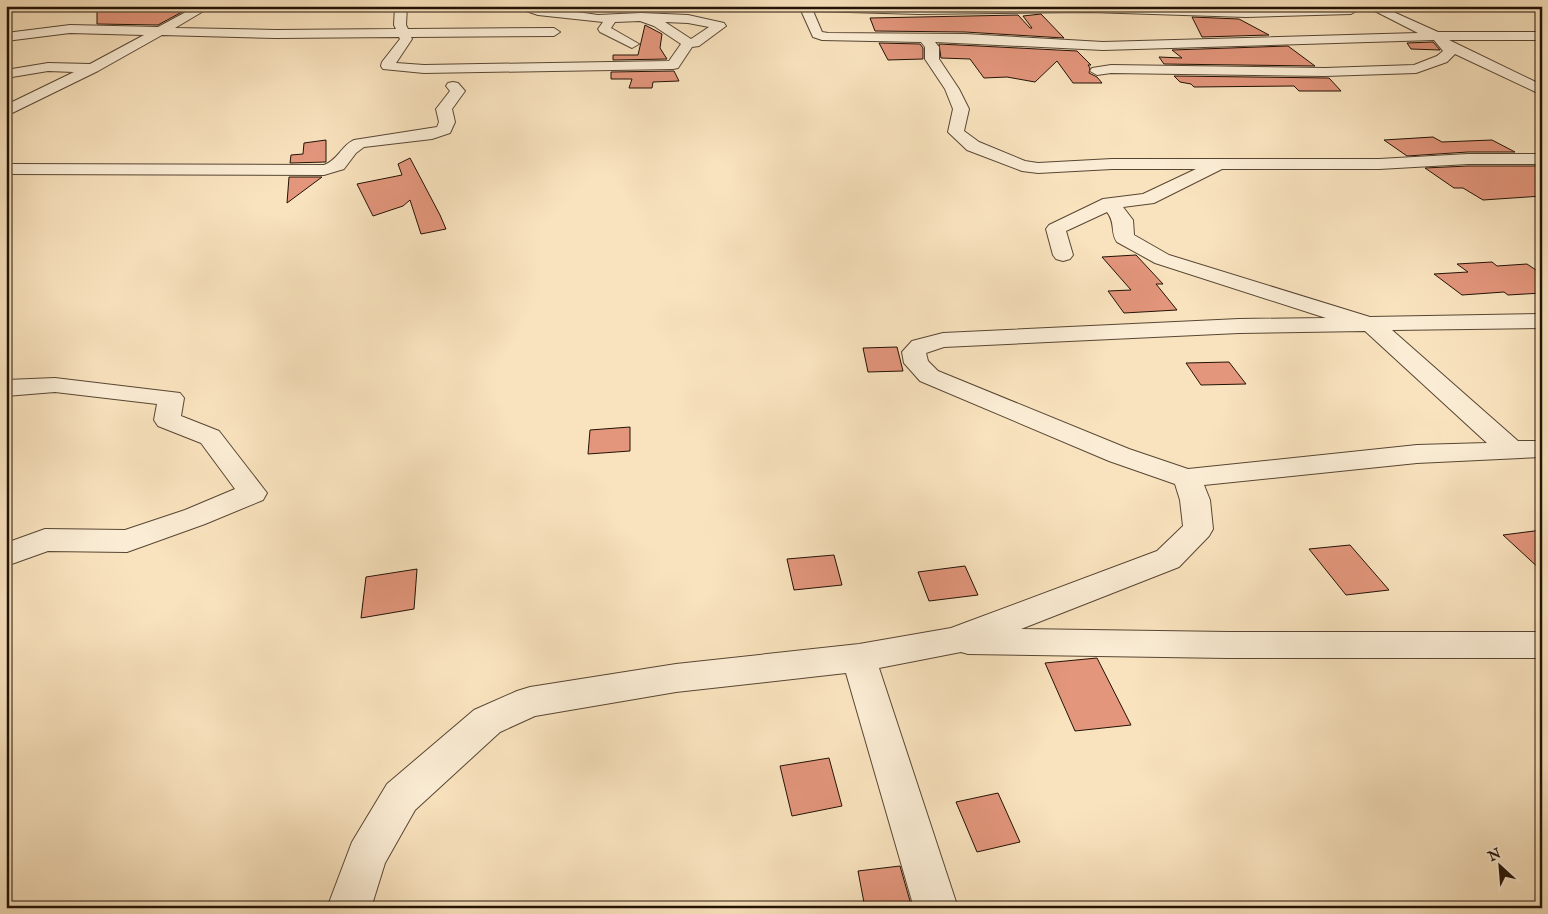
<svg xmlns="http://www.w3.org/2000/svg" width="1548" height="914" font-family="'IM FELL English',serif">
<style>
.building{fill:#e3967c;stroke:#221205}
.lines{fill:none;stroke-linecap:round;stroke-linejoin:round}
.minor-casing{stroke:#584633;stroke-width:2}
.path{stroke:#221205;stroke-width:1;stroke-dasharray:0.5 1;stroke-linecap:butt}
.minor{fill:#fbedd5;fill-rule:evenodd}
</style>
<rect width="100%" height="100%" fill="#f9e3be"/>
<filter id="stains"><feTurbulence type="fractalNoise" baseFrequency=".004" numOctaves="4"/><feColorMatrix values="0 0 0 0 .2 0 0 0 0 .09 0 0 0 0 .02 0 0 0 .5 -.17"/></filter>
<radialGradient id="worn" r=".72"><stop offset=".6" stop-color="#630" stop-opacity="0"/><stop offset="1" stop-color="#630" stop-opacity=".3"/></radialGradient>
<path class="building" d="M97 6H193L158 25 97 24Z
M1041 14 1064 38 965 32 875 31 870 18 1018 15 1030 28H1032L1023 16Z
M1192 17 1239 19 1269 35 1202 37Z
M645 25 662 34 660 48 667 59 613 60V55H638Z
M1433 42 1440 50 1411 49 1407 43Z
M879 43 920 44 923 48V59L888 60Z
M939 44 1077 51 1091 65H1088L1090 68 1089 73 1097 77 1102 83H1073L1057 61 1035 82 1007 77 984 78 970 59 941 58Z
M1288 46 1315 66 1164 64 1159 57 1182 58 1172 50Z
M674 71 679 81 653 82 652 88H629L632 79H611V72Z
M1174 76 1329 78 1341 91H1299L1294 86 1194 87 1191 84 1180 82Z
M1433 137 1442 142 1492 140 1515 152H1468L1407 156 1384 140Z
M326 140V162L290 163 291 155 303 154 304 143Z
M410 158 440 215 446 229 421 234 410 200 403 206 373 216 357 184 402 175 398 164Z
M1468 166H1541L1542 196 1483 200 1463 188H1454L1425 168Z
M289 177H322L287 203Z
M1136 255 1163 284H1156L1177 310 1124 313 1108 291 1131 290 1102 257Z
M1492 262 1497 266 1527 264 1542 274V293L1508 295 1504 292 1462 295 1434 274 1468 272 1457 264Z
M897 347 903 371 868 372 863 348Z
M1229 362 1246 384 1201 385 1186 363Z
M630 427V451L588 454 590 430Z
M1542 530V571L1503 535Z
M1350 545 1389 590 1346 595 1309 549Z
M834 555 842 585 794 590 787 559Z
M965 566 978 595 929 601 918 572Z
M417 569 414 609 361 618 366 577Z
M1097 658 1131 725 1075 731 1045 663Z
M829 758 842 806 792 816 780 766Z
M998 793 1020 842 977 852 956 802Z
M900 866 912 908H865L858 871Z"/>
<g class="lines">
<g class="minor-casing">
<path id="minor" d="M197 6H212L175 28 276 30 396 29 394 25 395 6H407L406 25 408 29 554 28 560 32 554 36 411 37 412 39 396 63 424 65 669 61 681 44 654 26 640 21 615 22 611 28 639 44 632 48 600 32 598 29 603 22 538 15 517 8 515 6H535L598 15 641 13 688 15 724 23 726 26 699 46 692 47 678 68 673 69 424 73 383 69 381 66 382 62 400 39 399 37 276 38 162 35 98 71 6 116V105L74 72 48 71 6 78V70L48 63 90 64 144 35 70 33 6 41V33L70 25 158 27ZM665 22 688 23 709 27 691 39Z
M799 6H1146L1246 9 1380 6 1438 32H1542V40H1449L1542 85V95L1455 54 1447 62 1416 73 1325 76 1111 73 1097 75 1090 71 1092 68 1111 65 1325 68 1414 65 1437 56 1443 51 1434 40 1103 50 935 42 939 47V59L959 89 969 109 964 131 979 142 1025 161 1038 163 1112 159H1379L1468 154H1542V164H1468L1379 169H1222L1154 203 1123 207 1133 220 1134 235 1169 255 1370 317 1542 314V328L1392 330 1518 441H1542V457L1417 463 1204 485 1210 500 1213 529 1209 536 1179 567 1021 629 1228 632H1542V658H1228L968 654 961 652 879 668 958 908H914L846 673 676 692 535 716 500 732 415 810 385 863 371 908H327L352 842 387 784 474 710 517 691 530 687 676 664 859 644 951 628 1157 551 1183 526 1180 500 1175 484 1109 461 920 381 904 363 902 352 912 341 943 333 1239 319 1326 318 1155 263 1117 242C1110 232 1116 224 1107 212L1066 231 1073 255 1070 259 1063 261 1056 259 1053 255 1046 229 1049 225 1103 199 1143 194 1196 169H1112L1038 173 1022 171 967 150 948 132 953 109 945 89 925 59V47L921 42 822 40 813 37ZM1365 6 1418 33 1103 42 965 34 828 33 822 32 813 11 919 14 1090 12 1246 17 1351 14ZM1365 331 1487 443 1417 445 1188 469 1129 449 938 371 928 361 926 353 944 347 1239 333Z
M453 82 458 83 465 91 452 109 455 122 450 133 432 139 364 147 356 153 344 169 324 175 6 174V164L324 165C338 160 341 146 354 140L437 127 439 122 436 109 450 91 446 86 448 83Z
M55 378 180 393 184 398 181 416 219 431 267 493 263 500 205 524 127 552 48 551 6 566V543L45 529 125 530 185 510 235 489 201 443 158 426 154 420 157 404 55 392 6 396V380Z"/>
</g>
<path class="path" d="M749 6 786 7
M6 14 36 6
M1535 64H1542"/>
<use href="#minor" class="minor"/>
</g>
<rect width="1548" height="914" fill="none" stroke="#f9e3be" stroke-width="25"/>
<rect x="8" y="8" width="1533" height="899" fill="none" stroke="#221205" stroke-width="2.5"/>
<rect x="12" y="12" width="1523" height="889" fill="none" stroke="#221205"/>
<g transform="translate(1500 866) rotate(334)" stroke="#fbedd5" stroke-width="4" paint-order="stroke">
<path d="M0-4L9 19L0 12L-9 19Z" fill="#221205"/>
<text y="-8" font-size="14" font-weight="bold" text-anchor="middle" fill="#221205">N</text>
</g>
<rect width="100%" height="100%" filter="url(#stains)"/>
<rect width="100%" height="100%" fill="url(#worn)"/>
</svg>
